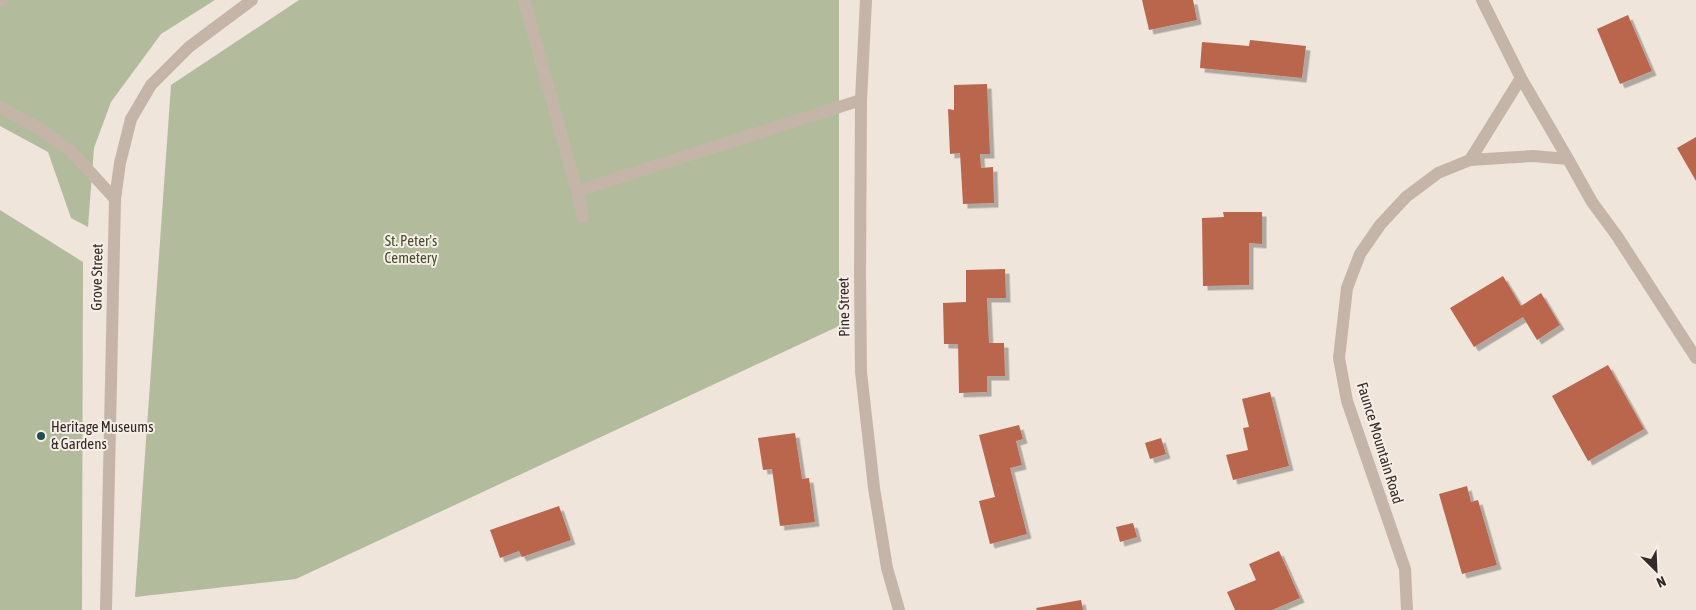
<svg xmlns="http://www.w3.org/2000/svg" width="1696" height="610" font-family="'Asap Condensed',sans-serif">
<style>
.green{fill:#b2bc9d}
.building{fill:#b9664e;filter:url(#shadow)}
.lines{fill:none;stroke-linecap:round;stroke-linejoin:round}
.service{stroke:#c5b5a8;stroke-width:12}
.minor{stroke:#c5b5a8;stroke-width:12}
.poi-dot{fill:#224e50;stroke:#f7efe7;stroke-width:2}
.labels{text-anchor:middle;stroke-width:4;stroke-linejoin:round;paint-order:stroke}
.park-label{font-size:15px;fill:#434f2e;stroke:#f7efe7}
.street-label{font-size:15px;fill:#332b27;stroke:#f7efe7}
.poi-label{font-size:15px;fill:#332b27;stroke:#f7efe7;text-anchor:start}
</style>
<defs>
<filter id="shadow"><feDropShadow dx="4.5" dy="4.5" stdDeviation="0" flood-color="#0004"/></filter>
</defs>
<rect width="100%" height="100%" fill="#efe5db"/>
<path class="green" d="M0 0H215L161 34 111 102 94 148 88 227 71 218 48 152 0 126Z
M299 0H839V326L296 579 135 597 171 85Z
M0 210 83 262 82 610H0Z"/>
<path class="building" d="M1142 0H1193L1197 20 1149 30Z
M1628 15 1652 71 1620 84 1597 29Z
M1250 40 1306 46 1302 78 1200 68 1202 42 1249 46Z
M987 84 990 154H980L981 168 993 167 994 203 963 204 960 153 950 154 948 109 954 110V85Z
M1696 137V181L1677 148Z
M1223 212H1262V244L1249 243V285L1203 286 1202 218 1224 217Z
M1005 269 1006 298H987L989 343H1004L1005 376H987V392L959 393 958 344H944L943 303 966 302V270Z
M1503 276 1521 306 1541 293 1560 325 1537 340 1523 317 1474 347 1450 308Z
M1608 365 1644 429 1588 461 1552 396Z
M1270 392 1289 466 1233 480 1226 455 1248 450 1243 428 1249 427 1242 399Z
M1019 425 1023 439 1016 441 1022 465 1010 468 1027 534 990 544 979 501 995 497 979 435Z
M795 433 802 479 809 478 815 522 780 526 772 469 763 470 758 438Z
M1161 438 1166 454 1150 459 1145 443Z
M1467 486 1471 502 1478 500 1497 565 1462 574 1439 494Z
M559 506 571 540 522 557 519 551 500 558 490 530Z
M1133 523 1137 537 1120 542 1116 527Z
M1279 551 1300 598 1272 610H1235L1227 592 1256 580 1249 564Z
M1081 600 1083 610H1037L1036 608Z"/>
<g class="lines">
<path class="service" d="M524 0 577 191 861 100
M0 1 2 0
M0 107 40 129 71 151 115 199
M577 191 583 217"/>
<path class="minor" d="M866 0 861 100 860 275 861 372 874 488 887 568 899 610
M1482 0 1521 78 1568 159
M1470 160 1521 78
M106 610 115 199 120 163 131 119 151 85 189 47 252 0
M1407 610 1405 569 1347 401 1339 358 1347 288 1360 254 1380 225 1406 197 1438 173 1470 160 1533 156 1568 159 1592 202 1617 236 1696 358"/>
</g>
<circle class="poi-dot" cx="41" cy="436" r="5"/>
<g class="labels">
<g class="park-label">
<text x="411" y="246">St. Peter's<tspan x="411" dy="17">Cemetery</tspan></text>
</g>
<g class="street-label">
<text transform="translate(97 277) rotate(-89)" y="5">Grove Street</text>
<text transform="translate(844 307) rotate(-91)" y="5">Pine Street</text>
<text transform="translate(1380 443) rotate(73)" y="5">Faunce Mountain Road</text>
</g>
<g class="poi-label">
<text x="51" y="432">Heritage Museums<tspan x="51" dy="17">&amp; Gardens</tspan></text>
</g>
</g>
<g transform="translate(1656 570) rotate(156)" stroke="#f7efe7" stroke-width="4" paint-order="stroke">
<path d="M0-4L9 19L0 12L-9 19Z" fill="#332b27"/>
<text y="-8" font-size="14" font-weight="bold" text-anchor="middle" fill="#332b27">N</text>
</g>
</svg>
